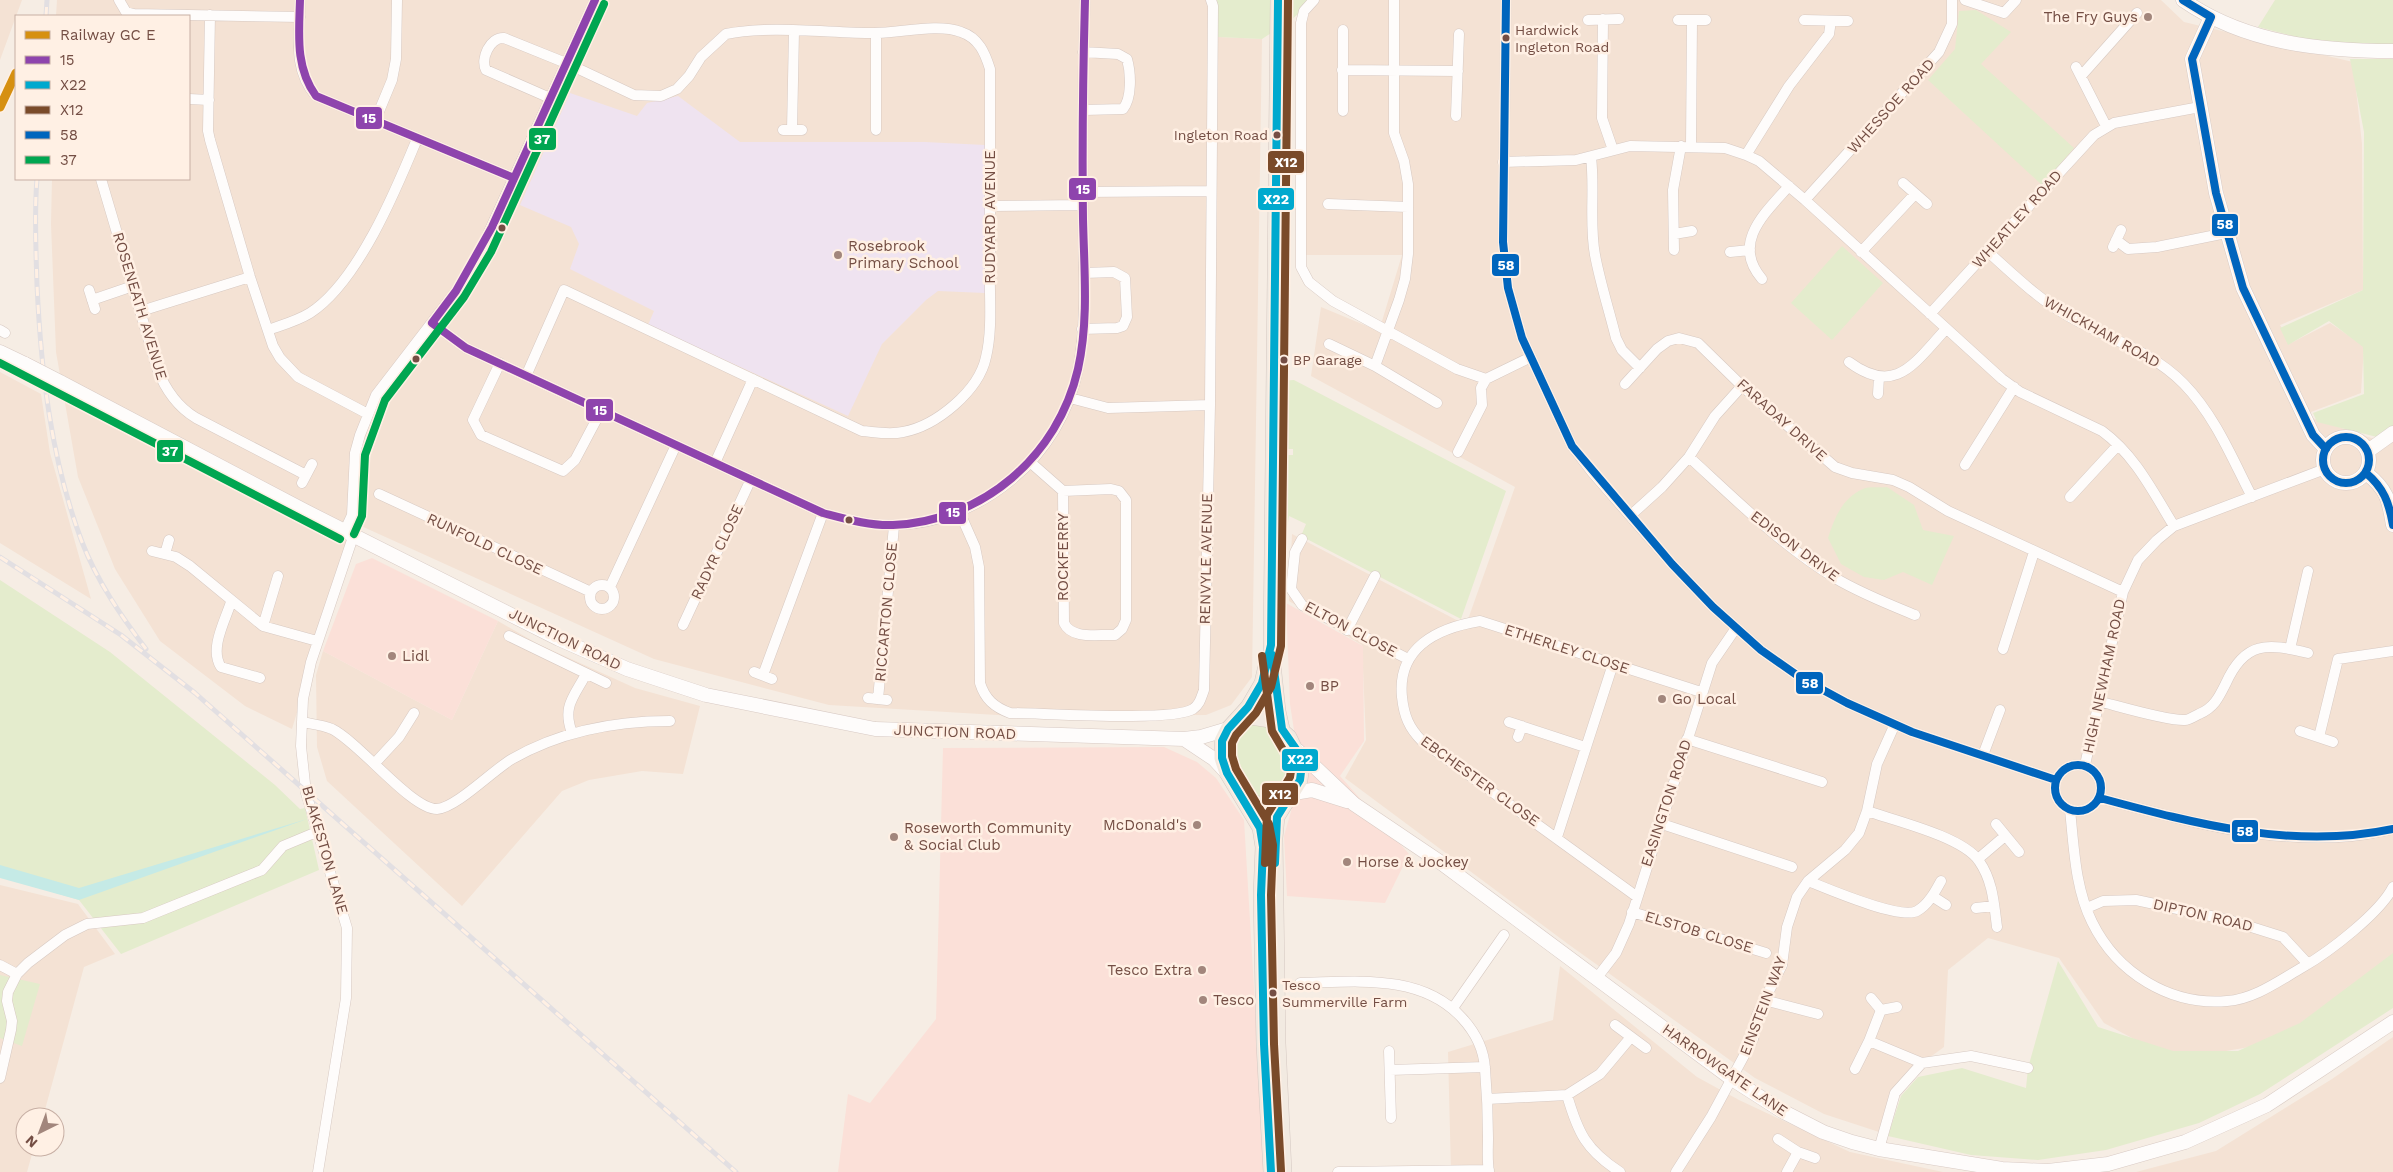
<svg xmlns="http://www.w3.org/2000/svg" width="2393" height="1172" font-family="'Work Sans',sans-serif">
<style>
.residential{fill:#f4e2d4}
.commercial{fill:#fbe0d8}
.education{fill:#efe3f0}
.green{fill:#e4eccd}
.water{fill:#c5eae6}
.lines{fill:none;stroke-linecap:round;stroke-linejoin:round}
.street-casing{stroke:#d7c9c2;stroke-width:11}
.secondary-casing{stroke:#d8cac4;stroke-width:15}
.primary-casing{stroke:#d5c8c2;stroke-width:16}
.street{stroke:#fefcfb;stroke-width:10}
.secondary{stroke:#fefcfb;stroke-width:14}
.primary{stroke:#f2eae1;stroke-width:15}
.rail-casing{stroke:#e2dfe2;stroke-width:5}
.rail{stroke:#fff0e4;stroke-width:3;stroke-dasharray:9;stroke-linecap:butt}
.secondary-bridge-casing{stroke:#d8cac4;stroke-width:15;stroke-linecap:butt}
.secondary-bridge{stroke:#fefcfb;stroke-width:14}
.bus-1-casing{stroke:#fff0e4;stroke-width:11}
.bus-2-casing{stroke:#fff0e4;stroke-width:11}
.bus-3-casing{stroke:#fff0e4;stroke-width:11}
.bus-4-casing{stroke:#fff0e4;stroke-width:11}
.bus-5-casing{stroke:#fff0e4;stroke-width:11}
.bus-1{stroke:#8e44ad;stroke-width:8}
.bus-2{stroke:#00a9ce;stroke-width:8}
.bus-3{stroke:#7a4b2a;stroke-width:8}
.bus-4{stroke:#0065bd;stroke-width:8}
.bus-5{stroke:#00a651;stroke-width:8}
.rail-1-casing{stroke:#fff0e4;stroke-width:12}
.rail-1{stroke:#d69011;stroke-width:9}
.poi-dot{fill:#a2867c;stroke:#fff0e4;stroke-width:2}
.bus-dot{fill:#744e44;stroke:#fff0e4;stroke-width:2}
.labels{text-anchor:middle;stroke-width:5;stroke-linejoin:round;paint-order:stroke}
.bus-label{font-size:14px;fill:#744e44;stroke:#fff0e4;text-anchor:start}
.poi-label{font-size:15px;fill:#744e44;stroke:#fff0e4;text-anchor:start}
.street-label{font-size:15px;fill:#744e44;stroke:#fff0e4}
.line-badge{stroke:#fff0e4;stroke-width:2}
.badge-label{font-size:14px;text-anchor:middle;font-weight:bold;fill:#fff}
</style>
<rect width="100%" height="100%" fill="#f6ede4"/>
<path class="residential" d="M0 0H22L0 60Z
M57 0H1215L1218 37 1262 39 1252 677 1231 705 1206 715 1014 716 829 705 654 659 359 525 328 609 292 729 245 706 160 641 115 569 78 477 56 352 51 224 52 179H189V16H56Z
M1313 0H2161L2184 22 2353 62 2362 144 2363 290 2280 325 2291 343 2330 323 2364 346 2361 393 2303 415 2380 441 2393 432V962L2279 1042 2173 1060 2104 1023 2059 958 1988 938 1948 970 1944 1047 1922 1063 1895 1093 1882 1133 1824 1114 1755 1078 1568 944 1345 778 1366 740 1362 645 1289 601 1292 534 1466 625 1515 487 1311 376 1321 307 1379 331 1402 255H1303L1295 22Z
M0 372 41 394 50 453 91 599 0 543Z
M498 621 538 644 635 688 700 706 683 774 642 771 589 780 562 791 462 906 327 781 317 747 316 675 323 651 452 720Z
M0 885 78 904 115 954 84 967 43 1117H25V1147H34L27 1172H0Z
M1560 966 1697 1077 1739 1100 1850 1152 1943 1172H1451L1448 1052 1553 1020Z
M2393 1037V1172H2136L2216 1151 2332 1079Z"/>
<path class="commercial" d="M372 558 498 621 452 720 323 651 356 564Z
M1286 603 1363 646 1364 741 1340 776 1409 854 1385 903 1287 896 1284 836 1301 776 1290 704Z
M1164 747 1197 762 1216 778 1244 820 1265 1172H838L848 1094 870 1103 936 1019 943 748Z"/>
<path class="education" d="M570 93 637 116 647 103 678 96 740 142H925L985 145V293L938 291 926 300 882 344 848 416 648 325 654 311 570 269 579 244 571 227 520 205Z"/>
<path class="green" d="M1215 0H1314L1290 21 1262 39 1218 37Z
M2275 0H2393V44H2351L2304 39 2258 27Z
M1976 10 2011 32 1981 64 2074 148 2042 185 1928 80 1955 49 1959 11Z
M2350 59H2393V429L2381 438 2317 422 2313 413 2364 394 2363 347 2329 321 2288 345 2280 328 2363 290 2364 132Z
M1842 246 1883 283 1832 340 1791 303Z
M1294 380 1506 491 1461 619 1301 536 1306 524 1289 516 1287 529 1279 524 1280 455H1293V449H1279L1280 381Z
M1887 487 1914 505 1923 530 1954 536 1932 585 1903 572 1884 580 1864 577 1841 564 1828 538C1834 519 1842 498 1863 489 1869 486 1880 488 1887 487Z
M0 580 110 652 275 785 300 809 305 808 319 870 121 954 79 900 0 876Z
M1248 723C1253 724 1260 722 1264 724 1291 738 1305 774 1281 797 1274 798 1268 800 1261 798 1231 788 1217 741 1248 723Z
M2393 953V1008L2260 1094 2199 1123 2106 1150 2038 1160 1971 1155 1888 1136 1901 1096 1918 1077 1962 1068 2026 1088 2028 1068 2058 961 2098 1027 2173 1051H2238L2300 1023Z
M0 975 40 984 22 1046 0 1038Z"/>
<path class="water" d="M307 819 79 900 0 878V865L79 888Z"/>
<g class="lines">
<g class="street-casing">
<path id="street" d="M119 0 126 12 134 14 300 17
M300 0C300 34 292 69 316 96L514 178
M1314 0 1304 11 1301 23V267L1309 282 1333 301 1457 369 1486 379 1531 357
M1506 0 1503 242 1508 288 1522 338 1572 446 1592 472 1672 564 1713 607 1761 650 1801 678 1847 703 1912 732 2056 780
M1965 0 2004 13 2016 0
M210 15 208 131 210 140 250 277 273 346 280 358 298 377 368 414
M1603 19 1602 118 1613 150
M1588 20 1619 19
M1678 20H1706
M1804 20 1848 21
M1343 30V111
M1083 52 1118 54 1127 59C1131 73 1132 98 1123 109L1084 110
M2076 67 2106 126
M1342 70 1458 71
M2081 76 2137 13
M189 99 209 100
M1456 116 1459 34
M375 121 392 80 396 59 397 0
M783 130H802
M792 130 794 31
M876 130V33
M1691 146 1692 20
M1746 155 1789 86 1829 34 1831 21
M1591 157C1595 190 1589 223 1595 255 1600 282 1609 310 1616 338L1622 350 1640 368
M1503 162 1576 160 1630 146 1725 148 1746 155 1759 161 1805 200 2002 379 2020 392 2102 431C2135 455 2153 492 2174 526
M101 179 157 368C165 389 176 406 196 418L306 475
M1903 183 1927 204
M1083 192 1211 191
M1805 200 1939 52 1952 24V0
M1328 204 1408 207
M990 206 1083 205
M1674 234 1692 231
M2116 240 2128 249 2157 247 2226 233
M2113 247 2121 230
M1674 250 1673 190 1681 146
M1987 251C2014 275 2039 300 2070 317 2109 339 2152 351 2184 384 2215 416 2232 458 2252 497
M1730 252 1750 250
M1861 252 1915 194
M1762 279C1731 243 1765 213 1789 186
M89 290 95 309
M92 300 133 286
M141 311 250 277
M1930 314 2094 135 2114 123 2200 107
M432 323 466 348 823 513C846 519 870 526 894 525 982 523 1061 456 1078 369 1088 318 1083 259 1083 207 1082 138 1083 69 1085 0
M1082 329 1117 328 1123 326 1127 317 1125 278 1114 272 1084 273
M0 330 5 333
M268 330C282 325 297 321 310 313 358 282 396 190 417 139
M1329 344 1375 366 1437 403
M1849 362C1896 397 1915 362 1946 329
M500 363 473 420 481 435 563 471 575 460 601 411
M1375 366 1399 300 1405 279 1408 254V184L1404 161 1394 133V0
M526 376 564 290 862 431C875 432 889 435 903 432 936 426 979 391 986 357 993 328 989 295 990 266 990 201 990 135 990 69 985 53 979 38 961 32 938 23 900 33 874 33 828 33 771 25 726 34L701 57 689 76 677 89 661 96 634 95 566 63 504 38C490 37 480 59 486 70L550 98
M1625 384 1657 349 1668 341 1679 338 1698 343 1742 386 1835 467 1852 473 1893 480 1909 487 1948 511 2123 592
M1878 394 1879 377
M1070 398 1108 408 1210 405
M1458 452 1482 405 1481 388 1486 379
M1689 457C1736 500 1781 545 1835 578 1860 593 1888 604 1915 615
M1030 462 1063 491 1111 489 1119 491 1126 500V620L1122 629 1115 635C1098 634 1072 640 1064 623L1063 491
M715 463 753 379
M1965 465 2014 387
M302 483 312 464
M379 494 591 592
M2070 497 2118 445
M959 511 975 547 979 567 980 683C985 699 994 707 1010 713 1041 713 1173 722 1193 709 1200 704 1201 698 1204 690L1210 405 1213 6 1211 0
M1631 515 1662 487 1689 457 1715 416 1742 386
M345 530 352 515 355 453 360 435 376 395 456 291 482 247 595 0
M1302 539 1295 552 1291 589 1302 605 1408 659
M152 551 176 557 190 566 263 626 317 641
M165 554 169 540
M590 597a12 12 0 1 1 24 0a12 12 0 1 1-24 0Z
M610 587 676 445
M231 602C225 621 209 649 221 667L260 678
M683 625 751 479
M263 626 278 576
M1347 630 1375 576
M509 636 606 683
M2003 649 2034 552
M2290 649 2308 571
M754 672 772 679
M763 675 823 513
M868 698 887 700
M878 699 894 526
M2098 701C2118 706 2167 721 2185 720 2189 720 2195 716 2199 714 2214 708 2219 697 2226 683 2245 641 2267 643 2308 653
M302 722C312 724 322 725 332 729 360 743 411 809 437 809 456 808 493 770 512 759 561 731 615 721 670 721
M1509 722 1585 747
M2300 731 2333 742
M572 733C562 706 574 697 586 674
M1518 737 1522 726
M2319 737 2338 659 2393 651
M1687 739 1822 782
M1983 755 2000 710
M375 763 399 737 414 713
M2055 788a23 23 0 1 1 46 0a23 23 0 1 1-46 0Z
M2085 765 2123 592 2138 560 2157 540 2174 526 2325 469
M2100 798C2182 820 2266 844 2352 836 2365 835 2379 832 2393 829
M2070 810C2074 847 2075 888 2092 922 2117 973 2170 1006 2227 1001 2255 999 2280 980 2303 967 2329 952 2380 913 2393 887
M1867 811C1896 821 1963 837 1979 861 1993 881 1994 904 1997 927
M1659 823 1792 867
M1996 824 2019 852
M1557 837 1613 664
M1978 859 2005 836
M1808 881C1828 889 1900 920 1917 911 1928 905 1935 892 1941 881
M1636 896 1422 741C1409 728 1404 716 1402 697 1397 648 1437 628 1480 621L1701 692
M1932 896 1946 905
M1976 908 1994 906
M2087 908 2103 901 2136 900 2229 920 2283 937 2308 964
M1632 912 1766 953
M0 965 17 974
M1596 979 1616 953 1629 924 1712 663 1736 628
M1300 983C1356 982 1421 973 1462 1018 1475 1032 1484 1050 1485 1069 1487 1092 1488 1115 1488 1138 1488 1149 1487 1161 1489 1172
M1871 998 1881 1010
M1764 1000 1818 1014
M1453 1008 1504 935
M1615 1025 1646 1048
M1869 1041 1922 1063
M1389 1051 1391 1118
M1855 1069 1869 1041 1881 1010 1897 1007
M1390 1070 1485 1067
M0 1078 11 1030 12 1021 7 1001 8 992 17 974 28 963 65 935 87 924 143 918 262 870 283 846 319 831
M1567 1095C1578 1133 1586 1150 1620 1172
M1487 1099 1567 1095 1600 1074 1631 1037
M1778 1139 1798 1152 1815 1158
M1879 1149 1895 1093 1922 1063 1971 1056 2028 1068
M318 1172 346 998 347 928 306 793 301 746 303 699 311 662 354 534
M1338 1172 1489 1170
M1676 1172 1711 1117 1753 1039 1757 1015 1782 965 1787 927 1797 897 1808 881 1845 850 1859 833 1867 811 1877 764 1895 724
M1787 1172 1798 1152"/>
</g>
<g class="secondary-casing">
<path id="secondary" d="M2183 0C2245 43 2320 51 2393 51
M2211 17 2192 59 2216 193 2243 288 2313 435 2326 449
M0 352 25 364
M60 382 303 510 559 639 627 669 706 695 875 729 1184 739 1201 737 1228 729
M2323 460a23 23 0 1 1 46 0a23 23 0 1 1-46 0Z
M2368 451 2393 433
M2366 473C2387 489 2389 500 2393 525
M1184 739 1214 759 1226 772
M1297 750 1354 804 1440 862 1732 1079 1782 1111 1823 1132 1852 1142 1879 1149 2002 1169 2048 1171 2108 1164 2185 1142 2267 1105 2393 1022
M1294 793 1312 790 1347 801"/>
</g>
<g class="primary-casing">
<path id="primary" d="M1278 0 1271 645 1278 711 1282 729
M1268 657 1262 683 1248 707 1228 729 1222 741V758L1227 773 1260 828 1263 847 1261 895 1264 1044 1271 1172
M1237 720 1251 717 1270 720 1289 737 1302 764 1300 780 1277 817 1275 838 1278 1043 1284 1172
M1244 799C1259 805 1269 808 1285 803"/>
</g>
<use href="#street" class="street"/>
<use href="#secondary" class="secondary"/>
<use href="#primary" class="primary"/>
<g class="rail-casing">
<path id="rail" d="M46 16 47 0
M37 179C34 214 36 250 37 285 41 372 51 460 82 542 97 581 121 616 146 649
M0 557 121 635 195 693 736 1172"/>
</g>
<use href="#rail" class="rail"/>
<g class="secondary-bridge-casing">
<path id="secondary-bridge" d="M25 364 60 382"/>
</g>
<use href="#secondary-bridge" class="secondary-bridge"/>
<g class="bus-1-casing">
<path id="bus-1" d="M300 0C299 34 295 67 316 96L514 178
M432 323 466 348 823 513C846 519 870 526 893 525 983 521 1058 456 1078 369 1089 320 1084 268 1083 219 1082 146 1083 73 1085 0
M432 323 456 291 492 227 595 0"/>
</g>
<g class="bus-2-casing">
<path id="bus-2" d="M1272 655 1282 729 1296 749 1302 764 1300 780 1277 817 1275 863
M1271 1172 1264 1044 1261 895 1263 847 1260 828 1227 773 1222 758V741L1228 729 1248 707 1262 683 1271 645 1278 0"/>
</g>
<g class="bus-3-casing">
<path id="bus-3" d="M1262 656 1272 731 1292 765 1290 777 1267 815 1265 863
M1281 1171 1274 1044 1271 895 1273 845 1269 824 1236 769 1232 756V743L1236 735 1256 713 1271 687 1281 646 1288 0"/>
</g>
<g class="bus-4-casing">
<path id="bus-4" d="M1506 0 1503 242 1508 288 1522 338 1572 446 1672 564 1713 607 1761 650 1801 678 1847 703 1912 732 2056 780
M2183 0 2211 17 2192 59 2216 193 2243 288 2313 435 2326 449
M2323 460a23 23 0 1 1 46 0a23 23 0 1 1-46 0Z
M2366 473C2384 488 2389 503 2393 525
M2055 788a23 23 0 1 1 46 0a23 23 0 1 1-46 0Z
M2100 798C2196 824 2294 850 2393 829"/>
</g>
<g class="bus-5-casing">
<path id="bus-5" d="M0 363 340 539
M354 534 362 516 365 455 385 400 464 297 491 252 604 4"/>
</g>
<use href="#bus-1" class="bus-1"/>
<use href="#bus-2" class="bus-2"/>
<use href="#bus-3" class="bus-3"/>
<use href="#bus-4" class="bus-4"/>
<use href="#bus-5" class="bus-5"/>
<g class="rail-1-casing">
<path id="rail-1" d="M0 107 16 73"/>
</g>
<use href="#rail-1" class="rail-1"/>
</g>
<g class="poi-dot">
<circle cx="2148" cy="17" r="5"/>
<circle cx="838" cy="255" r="5"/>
<circle cx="392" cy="656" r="5"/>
<circle cx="1310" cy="686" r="5"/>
<circle cx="1662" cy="699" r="5"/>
<circle cx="1197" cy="825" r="5"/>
<circle cx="894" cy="837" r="5"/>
<circle cx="1347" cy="862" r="5"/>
<circle cx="1202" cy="970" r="5"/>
<circle cx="1203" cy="1000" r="5"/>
</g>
<g class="bus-dot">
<circle cx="1506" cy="38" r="4.5"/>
<circle cx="1277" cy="135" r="4.5"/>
<circle cx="502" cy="228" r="4.5"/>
<circle cx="416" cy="359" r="4.5"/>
<circle cx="1284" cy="360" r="4.5"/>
<circle cx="849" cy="520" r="4.5"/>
<circle cx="1273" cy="993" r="4.5"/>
</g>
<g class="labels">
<g class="bus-label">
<text x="1515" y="35">Hardwick<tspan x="1515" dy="17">Ingleton Road</tspan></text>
<text x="1268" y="140" text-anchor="end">Ingleton Road</text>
<text x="1293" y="365">BP Garage</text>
<text x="1282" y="990">Tesco<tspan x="1282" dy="17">Summerville Farm</tspan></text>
</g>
<g class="poi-label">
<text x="2138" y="22" text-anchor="end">The Fry Guys</text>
<text x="848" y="251">Rosebrook<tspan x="848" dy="17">Primary School</tspan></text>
<text x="402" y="661">Lidl</text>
<text x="1320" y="691">BP</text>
<text x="1672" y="704">Go Local</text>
<text x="1187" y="830" text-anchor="end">McDonald's</text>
<text x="904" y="833">Roseworth Community<tspan x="904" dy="17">&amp; Social Club</tspan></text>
<text x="1357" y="867">Horse &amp; Jockey</text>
<text x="1192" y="975" text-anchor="end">Tesco Extra</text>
<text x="1213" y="1005">Tesco</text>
</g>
<g class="street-label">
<text transform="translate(1891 106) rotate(-48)" y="5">WHESSOE ROAD</text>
<text transform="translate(990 217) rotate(-90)" y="5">RUDYARD AVENUE</text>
<text transform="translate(2017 219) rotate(-48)" y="5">WHEATLEY ROAD</text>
<text transform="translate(140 306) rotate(73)" y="5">ROSENEATH AVENUE</text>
<text transform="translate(2102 332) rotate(29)" y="5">WHICKHAM ROAD</text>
<text transform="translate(1782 420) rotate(42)" y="5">FARADAY DRIVE</text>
<text transform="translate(485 544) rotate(25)" y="5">RUNFOLD CLOSE</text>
<text transform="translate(1795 546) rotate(37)" y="5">EDISON DRIVE</text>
<text transform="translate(717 552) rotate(-65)" y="5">RADYR CLOSE</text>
<text transform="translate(1063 557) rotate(-90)" y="5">ROCKFERRY</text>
<text transform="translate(1206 559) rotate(-89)" y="5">RENVYLE AVENUE</text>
<text transform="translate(886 612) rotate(-85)" y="5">RICCARTON CLOSE</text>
<text transform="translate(1351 629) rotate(28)" y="5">ELTON CLOSE</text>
<text transform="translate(565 639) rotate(26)" y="5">JUNCTION ROAD</text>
<text transform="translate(1567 649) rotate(18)" y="5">ETHERLEY CLOSE</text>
<text transform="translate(2104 676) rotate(-78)" y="5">HIGH NEWHAM ROAD</text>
<text transform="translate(955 732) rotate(2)" y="5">JUNCTION ROAD</text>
<text transform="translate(1480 781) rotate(36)" y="5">EBCHESTER CLOSE</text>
<text transform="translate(1666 803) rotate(-72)" y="5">EASINGTON ROAD</text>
<text transform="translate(325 850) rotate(74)" y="5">BLAKESTON LANE</text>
<text transform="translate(2203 915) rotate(13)" y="5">DIPTON ROAD</text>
<text transform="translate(1699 932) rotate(17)" y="5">ELSTOB CLOSE</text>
<text transform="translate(1763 1006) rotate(-69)" y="5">EINSTEIN WAY</text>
<text transform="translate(1725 1070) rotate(35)" y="5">HARROWGATE LANE</text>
</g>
</g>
<g class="line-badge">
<rect x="355" y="106" width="28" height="24" rx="5" fill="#8e44ad"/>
<rect x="528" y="127" width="29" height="24" rx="5" fill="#00a651"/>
<rect x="1267" y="150" width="38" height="24" rx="5" fill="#7a4b2a"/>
<rect x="1068" y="177" width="29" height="24" rx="5" fill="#8e44ad"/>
<rect x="1257" y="187" width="38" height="24" rx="5" fill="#00a9ce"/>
<rect x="2211" y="213" width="28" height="24" rx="5" fill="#0065bd"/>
<rect x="1491" y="253" width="29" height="24" rx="5" fill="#0065bd"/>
<rect x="585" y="398" width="29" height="24" rx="5" fill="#8e44ad"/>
<rect x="156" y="439" width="28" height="24" rx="5" fill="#00a651"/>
<rect x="938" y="501" width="29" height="24" rx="5" fill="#8e44ad"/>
<rect x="1795" y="671" width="29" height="24" rx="5" fill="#0065bd"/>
<rect x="1281" y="748" width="38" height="24" rx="5" fill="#00a9ce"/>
<rect x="1261" y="782" width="38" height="24" rx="5" fill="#7a4b2a"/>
<rect x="2231" y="819" width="28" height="24" rx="5" fill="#0065bd"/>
</g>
<g class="badge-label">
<text x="369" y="123">15</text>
<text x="542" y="144">37</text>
<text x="1286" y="167">X12</text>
<text x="1083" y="194">15</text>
<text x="1276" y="204">X22</text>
<text x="2225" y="229">58</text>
<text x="1506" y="270">58</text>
<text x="600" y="415">15</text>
<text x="170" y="456">37</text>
<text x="953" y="517">15</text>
<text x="1810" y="688">58</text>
<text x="1300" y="764">X22</text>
<text x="1280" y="799">X12</text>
<text x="2245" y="836">58</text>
</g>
<rect x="15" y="15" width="175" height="165" fill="#fff0e4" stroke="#c7afa4"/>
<rect x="25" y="31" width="25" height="8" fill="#d69011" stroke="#c7afa4"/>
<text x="60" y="40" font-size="15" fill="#744e44">Railway GC E</text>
<rect x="25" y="56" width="25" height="8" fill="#8e44ad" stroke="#c7afa4"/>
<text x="60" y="65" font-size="15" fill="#744e44">15</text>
<rect x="25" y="81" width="25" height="8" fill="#00a9ce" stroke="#c7afa4"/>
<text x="60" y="90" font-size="15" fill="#744e44">X22</text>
<rect x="25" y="106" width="25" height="8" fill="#7a4b2a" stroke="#c7afa4"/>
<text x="60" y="115" font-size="15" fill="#744e44">X12</text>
<rect x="25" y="131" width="25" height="8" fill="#0065bd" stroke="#c7afa4"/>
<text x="60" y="140" font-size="15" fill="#744e44">58</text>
<rect x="25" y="156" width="25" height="8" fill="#00a651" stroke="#c7afa4"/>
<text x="60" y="165" font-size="15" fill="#744e44">37</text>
<g transform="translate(40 1132) rotate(222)"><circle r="24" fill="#fff0e4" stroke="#c7afa4"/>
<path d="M0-4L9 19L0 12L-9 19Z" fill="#a2867c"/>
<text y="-8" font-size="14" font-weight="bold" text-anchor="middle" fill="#744e44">N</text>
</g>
</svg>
